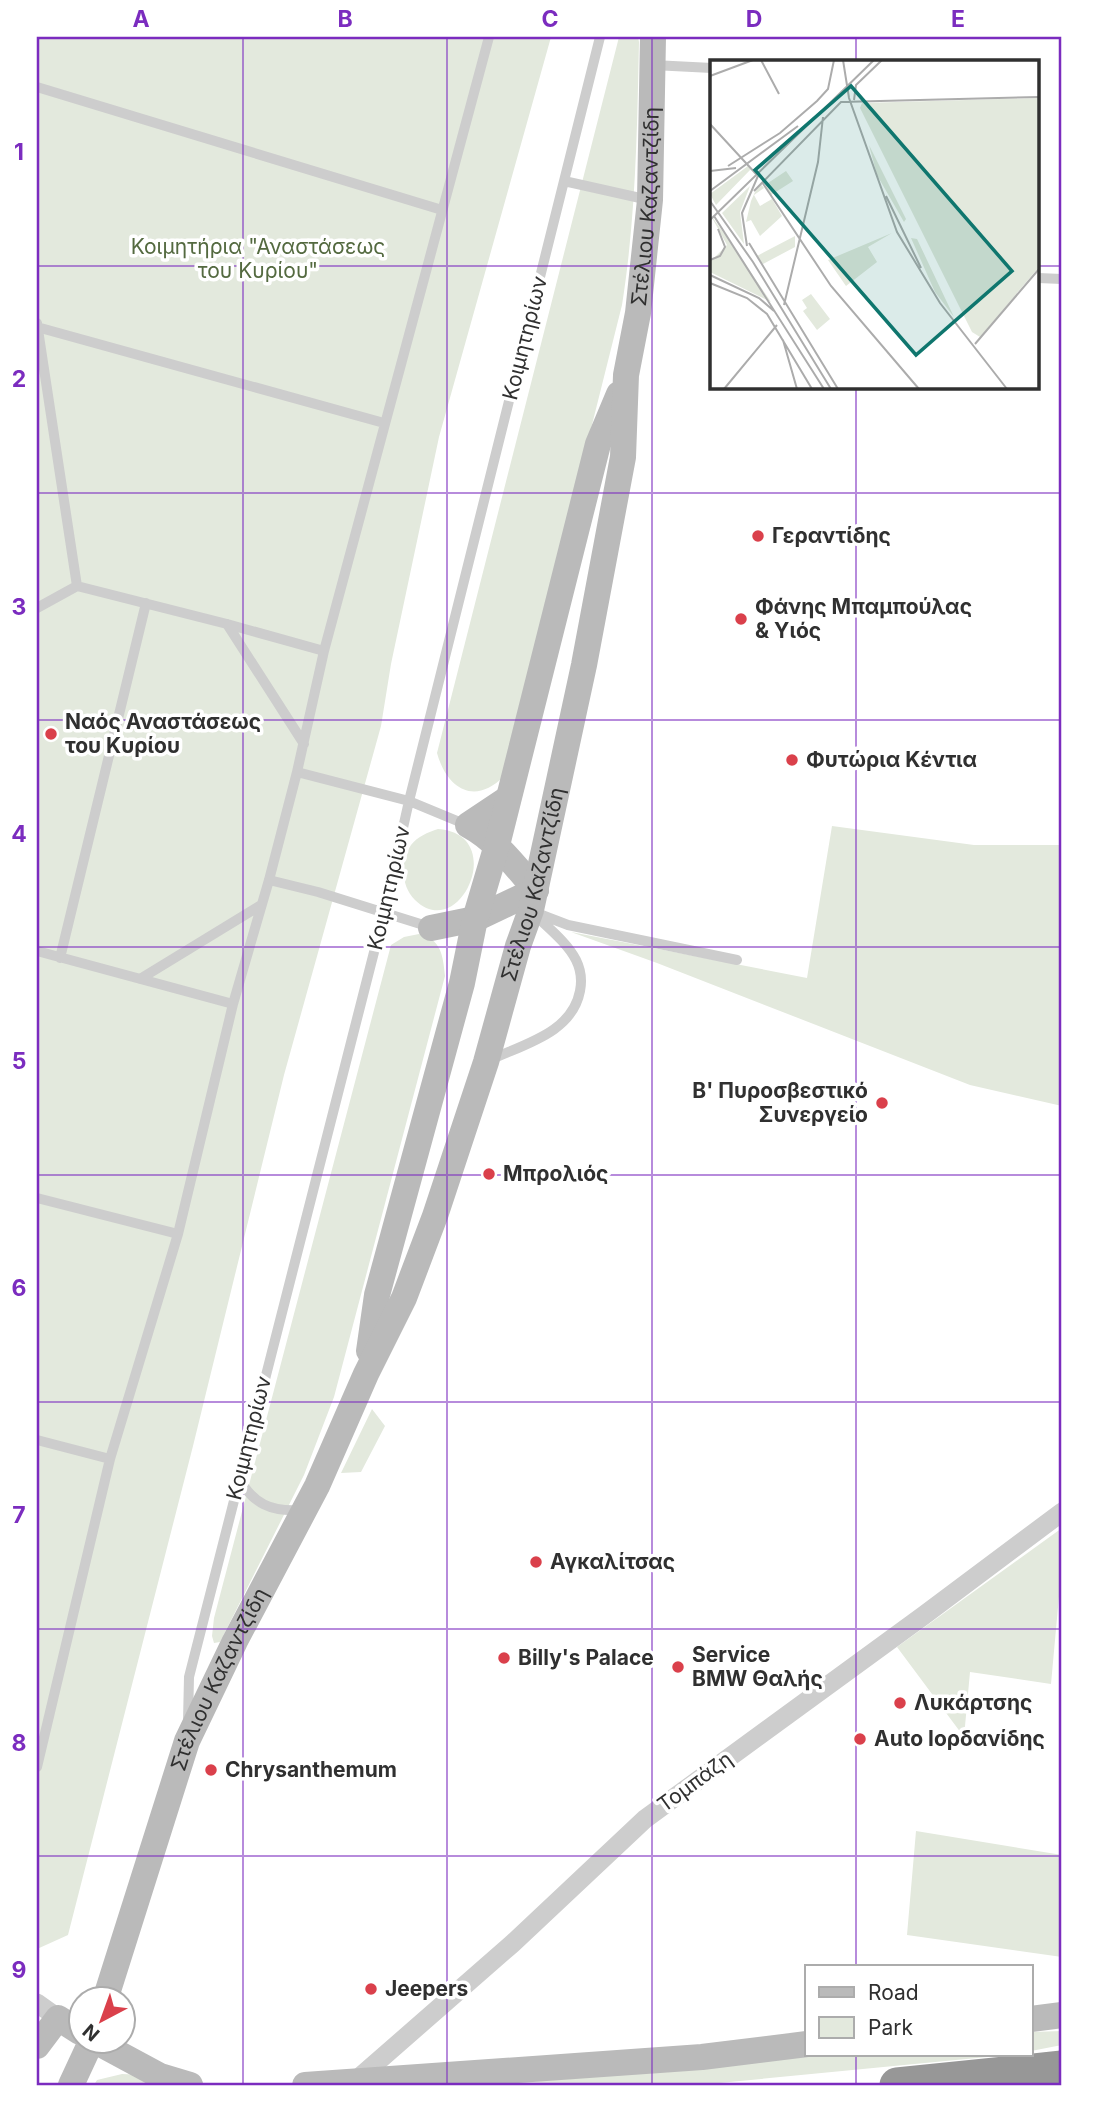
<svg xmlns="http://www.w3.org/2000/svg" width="1099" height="2122" font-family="Inter,sans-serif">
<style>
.green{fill:#e3e9dd}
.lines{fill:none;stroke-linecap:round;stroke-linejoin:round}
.lane{stroke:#cdcdcd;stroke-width:10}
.street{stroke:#cdcdcd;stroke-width:19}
.secondary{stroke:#bababa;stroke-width:26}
.highway{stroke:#979797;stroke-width:35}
.grid{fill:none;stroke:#7b2cbf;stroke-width:2;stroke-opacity:0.55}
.poi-dot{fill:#da404b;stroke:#fff;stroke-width:2.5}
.labels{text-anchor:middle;stroke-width:7;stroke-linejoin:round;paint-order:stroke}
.street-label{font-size:21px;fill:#303030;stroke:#fff}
.park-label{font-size:21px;fill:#546a40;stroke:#fff}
.poi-label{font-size:21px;font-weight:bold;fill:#303030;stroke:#fff;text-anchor:start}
.inset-road{fill:none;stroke:#acacac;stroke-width:2}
.view{fill:#0f766e;fill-opacity:0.15;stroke:#0f766e;stroke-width:3.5}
.inset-edge{fill:none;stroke:#303030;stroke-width:3.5}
.neatline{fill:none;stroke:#7b2cbf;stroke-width:2.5}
.grid-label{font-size:23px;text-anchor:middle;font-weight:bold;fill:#7b2cbf}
</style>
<rect width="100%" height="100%" fill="#fff"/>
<path class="green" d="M37 37H551L439 437 391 664 381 726 284 1075 193 1446 68 1935 37 1949Z
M619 37H638L639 42C637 132 636 216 622 305L504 776C475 806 447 789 437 753Z
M832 826 974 845H1062V1106L970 1085 657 963 571 932 807 978Z
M438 829C509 834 460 944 415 900 401 886 400 862 411 845 417 837 428 832 438 829Z
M419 934C441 939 443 955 445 976L334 1397 304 1475 220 1642 214 1643 212 1636 214 1618 391 945 404 937Z
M372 1409 385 1426 361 1472 341 1473Z
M1062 1528V1563L1051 1684 970 1672 964 1737 897 1647Z
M916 1831 1062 1855V1957L907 1935Z
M1062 2031V2045L1031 2051V2032Z
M829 2054H1019L698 2085H457L775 2060Z
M122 2074 145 2075 171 2085H94L97 2080Z"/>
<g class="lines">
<path class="lane" d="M653 65 712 68
M37 87 442 210
M564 181 649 200
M1038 278 1062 279
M37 323 77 586
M37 327 384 423
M37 608 77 586 227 624 324 651
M227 624 304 744
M297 772 409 801 467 825
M269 880 318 892 430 927
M534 912 568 925 737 960
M37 951 233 1004
M60 958 146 603
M140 979 261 905
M490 1060C524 1044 572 1033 580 991 582 981 581 970 576 960 567 942 547 927 532 912
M37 1198 178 1234
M37 1440 110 1459
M238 1477C253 1504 271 1512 301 1510
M188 1721 189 1677 384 913 409 801 600 37
M37 1767 110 1459 178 1234 233 1004 269 880 297 772 324 651 489 37"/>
<path class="street" d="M37 2003 58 2018
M353 2083 512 1944 645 1819 923 1616 1062 1512"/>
<g class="secondary">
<path d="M507 799 468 825C496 840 515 866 536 890"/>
<path d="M431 928 475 919 536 890"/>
<path d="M369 1351 377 1295 462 983 475 919 497 845 598 444 619 394"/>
<path id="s1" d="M105 2000 187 1741 235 1641 317 1486 366 1374 404 1298 435 1216 486 1062 518 946 531 910 584 665 623 457 626 375 638 313 650 200 653 37"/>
<path d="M1031 2019 1062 2015"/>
<path d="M97 2042 160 2076 190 2085"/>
<path d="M37 2046 58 2018 80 2032"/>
<path d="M71 2085 91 2042"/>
<path d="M305 2085 702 2057 807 2044"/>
</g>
<path class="highway" d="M897 2085 1062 2068"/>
</g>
<path class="grid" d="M243 37V2085M447 37V2085M652 37V2085M856 37V61M37 266H712M1038 266H1062M856 387V1966M37 493H1062M37 720H1062M37 947H1062M37 1175H1062M37 1402H1062M37 1629H1062M37 1856H1062M856 2054V2085"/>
<g class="poi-dot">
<circle cx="758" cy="536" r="7"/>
<circle cx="741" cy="619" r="7"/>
<circle cx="51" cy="734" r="7"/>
<circle cx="792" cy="760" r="7"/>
<circle cx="882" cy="1103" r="7"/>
<circle cx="489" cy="1174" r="7"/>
<circle cx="536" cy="1562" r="7"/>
<circle cx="504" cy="1658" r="7"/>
<circle cx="678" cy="1667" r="7"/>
<circle cx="900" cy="1703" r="7"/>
<circle cx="860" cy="1739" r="7"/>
<circle cx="211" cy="1770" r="7"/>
<circle cx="371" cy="1989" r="7"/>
</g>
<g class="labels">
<g class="street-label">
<text dy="7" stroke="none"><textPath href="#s1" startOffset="1888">Στέλιου Καζαντζίδη</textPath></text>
<text transform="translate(525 338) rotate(-76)" y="7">Κοιμητηρίων</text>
<text dy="7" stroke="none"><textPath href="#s1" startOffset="1199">Στέλιου Καζαντζίδη</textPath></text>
<text transform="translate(389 888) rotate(-77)" y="7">Κοιμητηρίων</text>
<text transform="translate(249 1438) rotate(-76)" y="7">Κοιμητηρίων</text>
<text dy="7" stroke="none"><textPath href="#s1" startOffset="341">Στέλιου Καζαντζίδη</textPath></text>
<text transform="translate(695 1782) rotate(-36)" y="7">Τομπάζη</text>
</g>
<g class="park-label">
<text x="258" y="254">Κοιμητήρια "Αναστάσεως<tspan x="258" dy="24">του Κυρίου"</tspan></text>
</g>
<g class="poi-label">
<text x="772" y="543">Γεραντίδης</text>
<text x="755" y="614">Φάνης Μπαμπούλας<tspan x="755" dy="24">&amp; Υιός</tspan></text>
<text x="65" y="729">Ναός Αναστάσεως<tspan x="65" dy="24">του Κυρίου</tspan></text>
<text x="806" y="767">Φυτώρια Κέντια</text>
<text x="868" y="1098" text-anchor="end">Β' Πυροσβεστικό<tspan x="868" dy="24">Συνεργείο</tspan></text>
<text x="503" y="1181">Μπρολιός</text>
<text x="550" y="1569">Αγκαλίτσας</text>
<text x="692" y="1662">Service<tspan x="692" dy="24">BMW Θαλής</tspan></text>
<text x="518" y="1665">Billy's Palace</text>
<text x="914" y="1710">Λυκάρτσης</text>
<text x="874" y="1746">Auto Ιορδανίδης</text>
<text x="225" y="1777">Chrysanthemum</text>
<text x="385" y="1996">Jeepers</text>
</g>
</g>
<g transform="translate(710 60)">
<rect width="329" height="329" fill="#fff"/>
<path d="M329 38V207L270 277 262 272 150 48 152 43ZM159 85 196 159 194 162 167 115ZM38 106 41 109 6 145 0 134ZM76 111 83 121 61 135 55 125ZM51 124 54 128 44 135 50 146 62 139 72 156 50 176 41 160 36 162 41 141 45 132ZM40 126 30 152 34 184 12 153ZM0 154 21 183 61 242 0 212V202L17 185ZM182 173 158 187 167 202 136 226 118 200ZM85 176V187L53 204 47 196ZM201 178 207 179 244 257 225 232ZM101 234 120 259 107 270 93 251 97 248 92 240Z" fill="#e3e9dd"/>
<path class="inset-road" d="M51 0 69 34M133 0 139 38 187 172 230 243 297 329M0 16 43 0M144 40 146 25 172 0M0 64 47 115M18 106 70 73 107 41 118 29 124 0M0 111 26 108M52 122 121 226 209 329M0 131 88 66M44 131 131 42 329 37M176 136 211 208M0 141 43 202 121 329M4 156 114 329M0 160 164 0M39 183 128 329M37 186 32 153 48 116M0 200 10 196 15 187 8 169M0 215 49 238 64 251M0 223 37 238 57 254 102 329M74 245 108 102 113 57M73 280 87 329M265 284 329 209M14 329 67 265"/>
<path class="view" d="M141 26 302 211 206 295 45 110Z"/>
<rect width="329" height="329" class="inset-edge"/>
</g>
<rect width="1099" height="2122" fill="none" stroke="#ffffff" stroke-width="77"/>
<rect x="805" y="1965" width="228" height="91" fill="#ffffff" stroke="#acacac" stroke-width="2"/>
<rect x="819" y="1987" width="35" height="10" fill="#bababa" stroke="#acacac" stroke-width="2"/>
<text x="868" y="2000" font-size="21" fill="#303030">Road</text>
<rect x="819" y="2017" width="35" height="21" fill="#e3e9dd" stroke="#acacac" stroke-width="2"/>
<text x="868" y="2035" font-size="21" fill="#303030">Park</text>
<g transform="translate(102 2020) rotate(221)"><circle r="33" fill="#ffffff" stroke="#acacac" stroke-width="2"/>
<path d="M0-5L12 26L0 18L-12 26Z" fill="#da404b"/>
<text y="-10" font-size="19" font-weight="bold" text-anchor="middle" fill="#303030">N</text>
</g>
<rect x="38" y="38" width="1022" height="2046" class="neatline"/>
<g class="grid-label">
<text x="141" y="27">A</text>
<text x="345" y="27">B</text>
<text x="550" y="27">C</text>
<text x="754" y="27">D</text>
<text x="958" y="27">E</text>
<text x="19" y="160">1</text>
<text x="19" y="387">2</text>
<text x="19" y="615">3</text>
<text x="19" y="842">4</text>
<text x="19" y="1069">5</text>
<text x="19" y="1296">6</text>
<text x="19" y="1523">7</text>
<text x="19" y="1751">8</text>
<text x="19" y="1978">9</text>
</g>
</svg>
